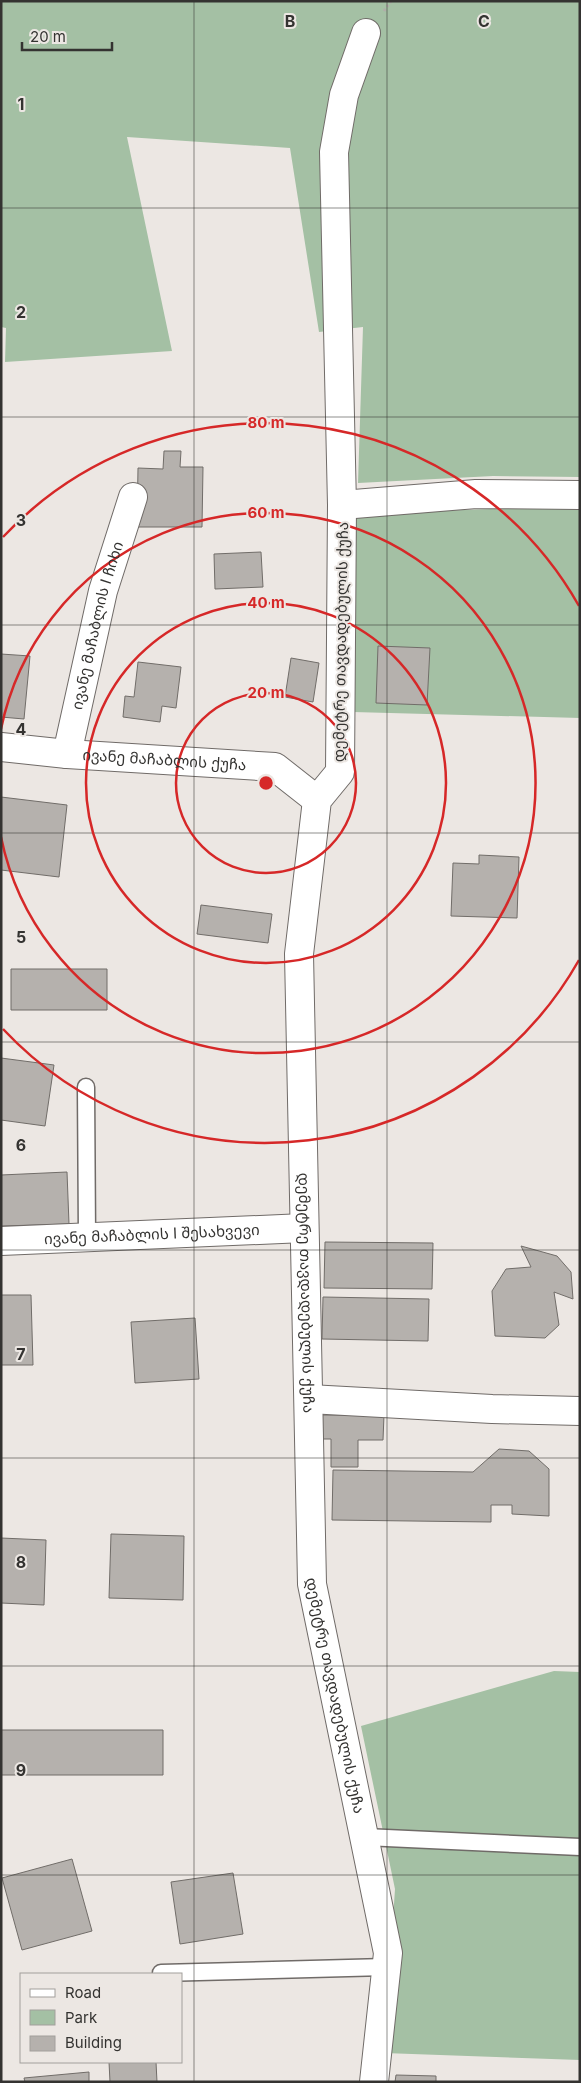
<svg xmlns="http://www.w3.org/2000/svg" width="581" height="2083" font-family="Inter,'Noto Sans Georgian',sans-serif">
<style>
.green{fill:#a4c0a4}
.building{fill:#b5b1ad;stroke:#716d69}
.lines{fill:none;stroke-linecap:round;stroke-linejoin:round}
.service-casing{stroke:#706b68;stroke-width:19}
.minor-casing{stroke:#706b68;stroke-width:30}
.path{stroke:#b0ada9;stroke-width:3;stroke-dasharray:2.5 2.5;stroke-linecap:butt}
.service{stroke:#fff;stroke-width:16}
.minor{stroke:#fff;stroke-width:28}
.grid{fill:none;stroke:#343331;stroke-width:1;stroke-opacity:0.55}
.ring{fill:none;stroke:#d62828;stroke-width:2.5}
.labels{text-anchor:middle;stroke-width:4;stroke-linejoin:round;paint-order:stroke}
.street-label{font-size:15px;fill:#343331;stroke:#ece7e3}
.grid-label{font-size:16px;text-anchor:middle;font-weight:bold;fill:#343331;stroke:#ece7e3;stroke-width:4;stroke-linejoin:round;paint-order:stroke}
.centre{fill:#d62828;stroke:#ece7e3;stroke-width:2.5}
.ring-label{font-size:15px;text-anchor:middle;font-weight:bold;fill:#d62828;stroke:#ece7e3;stroke-width:4;stroke-linejoin:round;paint-order:stroke}
</style>
<rect width="100%" height="100%" fill="#ece7e3"/>
<path class="green" d="M1 1H580V477L493 476 358 483 363 327 319 332 290 148 127 137 172 351 5 362 6 328 1 327Z
M514 508H580V718L353 712 356 514Z
M554 1671 580 1672V2060L384 2053 395 1889 361 1726Z"/>
<path class="building" d="M164 451H181L180 467H203L202 527H137L138 468 163 469Z
M261 552 263 587 215 589 214 554Z
M378 646 430 648 427 705 376 703Z
M1 654 30 656 24 719 1 717Z
M291 658 319 663 313 702 285 697Z
M138 662 181 667 176 708 162 706 160 722 123 717 125 696 134 697Z
M1 797 67 805 59 877 1 870Z
M479 855 519 857 517 918 451 916 453 863 479 864Z
M201 905 272 914 268 943 197 934Z
M11 969H107V1010H11Z
M1 1058 54 1065 45 1126 1 1120Z
M67 1172 69 1224 1 1226V1175Z
M325 1242 433 1243 432 1289 324 1288Z
M521 1246 557 1256 571 1272 573 1299 554 1292 559 1325 545 1338 495 1336 492 1291 506 1269 531 1267Z
M1 1295H31L33 1365H1Z
M323 1297 429 1299 428 1341 322 1339Z
M195 1318 199 1379 135 1383 131 1322Z
M320 1415H384L383 1440H358V1467H331V1439H319Z
M499 1449 529 1451 549 1469V1516L512 1514V1505H491V1522L332 1520 333 1470 473 1472Z
M111 1534 184 1536 183 1600 109 1598Z
M1 1538 46 1540 44 1605 1 1603Z
M1 1730H163V1775H1Z
M72 1859 92 1931 22 1950 2 1878Z
M233 1873 243 1934 180 1944 171 1882Z
M109 2062H156L157 2082H110Z
M89 2072V2082H25L24 2078Z
M396 2075 436 2076V2082H395Z"/>
<g class="lines">
<g class="service-casing">
<path id="service" d="M86 1087 87 1237
M365 1837 580 1847
M161 1973 386 1967"/>
</g>
<g class="minor-casing">
<g id="minor">
<path id="s1" d="M366 33 344 95 334 152 342 505 340 772 317 800 299 954 312 1584 388 1953 374 2082"/>
<path d="M342 505 476 494 580 495"/>
<path id="s2" d="M1 747 67 754 275 767 317 800"/>
<path id="s3" d="M67 754 103 591 133 497"/>
<path id="s4" d="M1 1241 304 1228"/>
<path d="M309 1399 492 1409 580 1411"/>
</g>
</g>
<path class="path" d="M384 11 391 1"/>
<use href="#service" class="service"/>
<use href="#minor" class="minor"/>
</g>
<path class="grid" d="M194 1V2082M387 1V2082M1 208H580M1 417H580M1 625H580M1 833H580M1 1042H580M1 1250H580M1 1458H580M1 1666H580M1 1875H580"/>
<g class="ring">
<circle cx="266" cy="783" r="90"/>
<circle cx="266" cy="783" r="180"/>
<path d="M1 729A270 270 0 1 1 1 837"/>
<path d="M579 960A360 360 0 0 1 3 1029M3 537A360 360 0 0 1 579 606"/>
</g>
<g class="labels">
<g class="street-label">
<text dy="5" stroke="none"><textPath href="#s3" startOffset="132">ივანე მაჩაბლის I ჩიხი</textPath></text>
<text transform="translate(341 642) rotate(-89)" y="5">დემეტრე თავდადებულის ქუჩა</text>
<text dy="5" stroke="none"><textPath href="#s2" startOffset="164">ივანე მაჩაბლის ქუჩა</textPath></text>
<text dy="5" stroke="none"><textPath href="#s4" startOffset="151">ივანე მაჩაბლის I შესახვევი</textPath></text>
<text dy="5" stroke="none"><textPath href="#s1" startOffset="1274">დემეტრე თავდადებულის ქუჩა</textPath></text>
<text dy="5" stroke="none"><textPath href="#s1" startOffset="1679">დემეტრე თავდადებულის ქუჩა</textPath></text>
</g>
</g>
<g class="grid-label">
<text x="290" y="27">B</text>
<text x="484" y="27">C</text>
<text x="21" y="110">1</text>
<text x="21" y="318">2</text>
<text x="21" y="526">3</text>
<text x="21" y="735">4</text>
<text x="21" y="943">5</text>
<text x="21" y="1151">6</text>
<text x="21" y="1360">7</text>
<text x="21" y="1568">8</text>
<text x="21" y="1776">9</text>
</g>
<circle cx="266" cy="783" r="8" class="centre"/>
<g class="ring-label">
<text x="266" y="428">80 m</text>
<text x="266" y="518">60 m</text>
<text x="266" y="608">40 m</text>
<text x="266" y="698">20 m</text>
</g>
<rect width="581" height="2083" fill="none" stroke="#343331" stroke-width="5"/>
<rect x="20" y="1973" width="162" height="90" fill="#ece7e3" stroke="#a29f9c"/>
<rect x="30" y="1989" width="25" height="8" fill="#ffffff" stroke="#a29f9c"/>
<text x="65" y="1998" font-size="15" fill="#343331">Road</text>
<rect x="30" y="2010" width="25" height="15" fill="#a4c0a4" stroke="#a29f9c"/>
<text x="65" y="2023" font-size="15" fill="#343331">Park</text>
<rect x="30" y="2036" width="25" height="15" fill="#b5b1ad" stroke="#a29f9c"/>
<text x="65" y="2048" font-size="15" fill="#343331">Building</text>
<path d="M22 42v8h90v-8" fill="none" stroke="#343331" stroke-width="2.5"/>
<text x="30" y="42" font-size="15" fill="#343331" stroke="#ece7e3" stroke-width="4" paint-order="stroke">20 m</text>
</svg>
